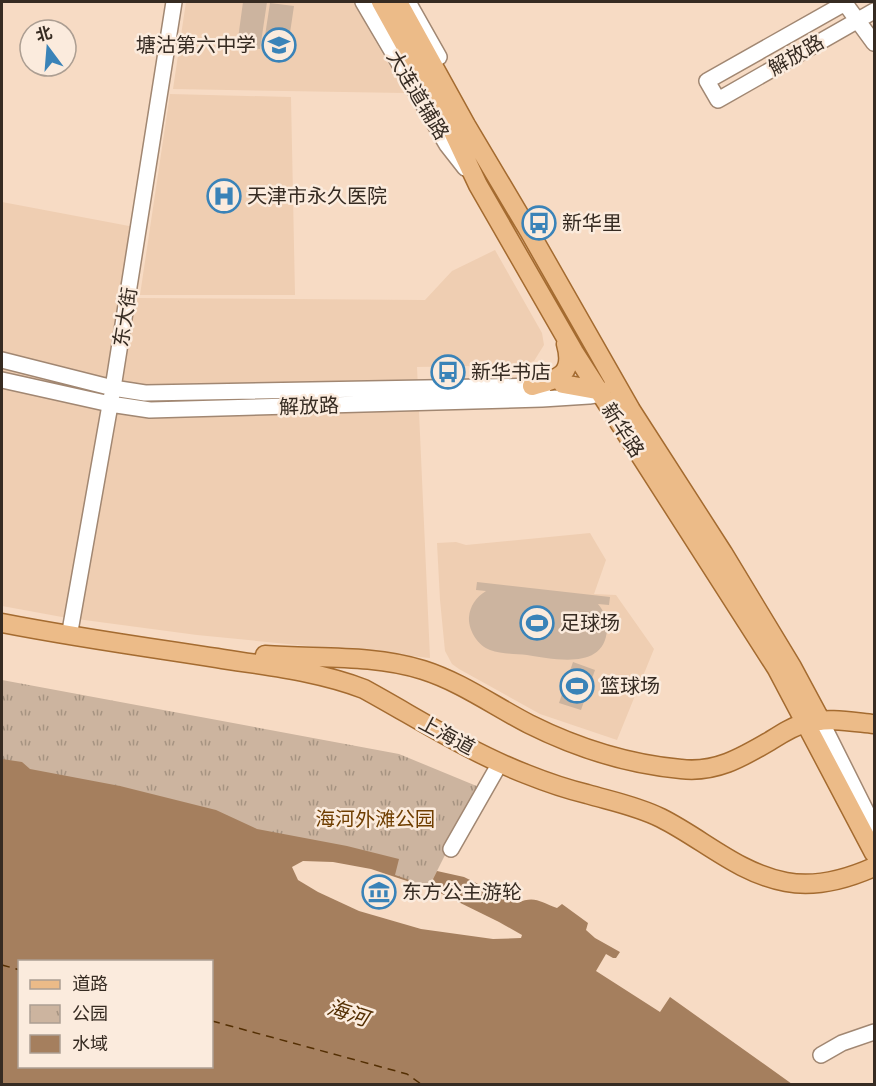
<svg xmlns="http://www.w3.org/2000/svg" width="876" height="1086" font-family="Cabin,'Noto Sans SC',sans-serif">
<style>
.built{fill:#efceb2}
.grass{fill:#ccb49f}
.park{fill:url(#park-tufts)}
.water{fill:#a57f5e;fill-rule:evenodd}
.pier{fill:#f7dbc4}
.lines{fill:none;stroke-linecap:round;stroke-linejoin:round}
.ferry{stroke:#542f03;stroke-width:1.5;stroke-dasharray:8 6;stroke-linecap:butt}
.minor-casing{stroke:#a18772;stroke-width:18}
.major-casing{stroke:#a46b30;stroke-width:21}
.minor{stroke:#fff;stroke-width:15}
.major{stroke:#ecbb88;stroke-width:18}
.labels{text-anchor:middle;stroke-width:5;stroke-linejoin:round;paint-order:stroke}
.poi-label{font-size:20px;fill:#362b22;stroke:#fbebdd;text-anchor:start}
.street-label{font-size:20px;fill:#362b22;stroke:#fbebdd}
.park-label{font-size:20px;fill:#6f3e00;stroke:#fbebdd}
.water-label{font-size:21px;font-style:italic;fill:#542f03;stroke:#fbebdd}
</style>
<defs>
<pattern id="park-tufts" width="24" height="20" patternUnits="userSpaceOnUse" patternTransform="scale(1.5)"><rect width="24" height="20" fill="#ccb49f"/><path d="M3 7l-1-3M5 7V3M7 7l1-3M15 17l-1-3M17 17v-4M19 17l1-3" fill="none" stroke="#a69381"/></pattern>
</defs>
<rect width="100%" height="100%" fill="#f7dbc4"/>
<path class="built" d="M186 2H353L405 93 173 89Z
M170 94 291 97 295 295H140Z
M2 202 145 229 135 298 425 300 452 271 495 250 542 333 544 345 534 361 523 365 417 367 430 658 197 635 62 617 2 606Z
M590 533 606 560 594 594 616 595 654 649 617 740 540 714 459 669 452 664 445 651 440 600 437 543 456 542 466 545Z"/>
<path class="grass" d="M243 2H267L260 49 237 46Z
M270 3 294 6 287 53 263 49Z
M477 582 610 597 609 605 598 604C604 611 608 620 607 629 605 671 554 659 527 655 516 654 502 654 490 650 478 646 468 630 469 617 470 606 476 597 486 591L476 590Z
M573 662 595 670 581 710 559 703Z"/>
<path class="park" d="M2 680 399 754 479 787 423 899 2 803Z"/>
<path class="water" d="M2 759 22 762 30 769 120 786 216 810 257 829 347 846 399 859 395 875 429 887 437 871 464 877 517 903C535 895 540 902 557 908L562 904 588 923 586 930 595 938 620 952 616 958H613L606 954 596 971 660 1012 670 997 792 1084H2ZM20 962H212V1066H20Z"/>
<path class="pier" d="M303 861 333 862 371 869 434 890 499 922 522 935 521 938 493 939 421 929 359 911 318 892 298 880 292 867Z"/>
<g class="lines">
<path class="ferry" d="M2 965 20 970
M212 1021 407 1074 421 1084"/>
<g class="minor-casing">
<path id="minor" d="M363 2 447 145 465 168
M408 2 439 57
M844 2 874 43
M847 2 707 81 718 100 874 11
M2 360 113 388 145 393 544 386
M2 380 110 404 150 410 542 399 589 396 601 394
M70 631 113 388 174 2
M821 721 874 827
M451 849 500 763
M821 1055 842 1043 874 1032"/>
</g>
<g class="major-casing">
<path id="major" d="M381 2 453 132 478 185 574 352 777 669 874 853
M398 2 466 125 529 231 631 410 723 553 792 667 821 721
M563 384 602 391
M532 386C557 379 575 376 566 344
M2 623C73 637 145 647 217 658 266 666 318 671 364 689 417 718 469 752 526 774 546 782 566 789 587 794 611 801 637 806 661 818 703 839 738 873 786 882 817 888 847 879 874 867
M265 655C317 659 372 654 423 670 461 682 494 706 529 724 577 748 627 764 681 769 715 773 741 758 770 741 781 734 793 726 806 723 828 717 853 722 874 724"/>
</g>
<use href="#minor" class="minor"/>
<use href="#major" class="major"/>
</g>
<defs>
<g id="school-ring" transform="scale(1.725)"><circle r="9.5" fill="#fbebdd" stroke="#3a83b8" stroke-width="1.5"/><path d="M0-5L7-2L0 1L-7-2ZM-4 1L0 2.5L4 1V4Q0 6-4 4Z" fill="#3a83b8"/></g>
<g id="hospital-ring" transform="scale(1.725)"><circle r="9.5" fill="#fbebdd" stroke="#3a83b8" stroke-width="1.5"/><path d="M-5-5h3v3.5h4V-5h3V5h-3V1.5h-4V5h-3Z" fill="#3a83b8"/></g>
<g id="bus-ring" transform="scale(1.725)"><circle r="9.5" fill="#fbebdd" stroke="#3a83b8" stroke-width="1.5"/><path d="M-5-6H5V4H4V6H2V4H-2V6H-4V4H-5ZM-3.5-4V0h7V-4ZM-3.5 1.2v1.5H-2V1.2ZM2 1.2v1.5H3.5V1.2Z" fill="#3a83b8"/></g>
<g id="stadium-ring" transform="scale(1.725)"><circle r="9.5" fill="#fbebdd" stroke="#3a83b8" stroke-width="1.5"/><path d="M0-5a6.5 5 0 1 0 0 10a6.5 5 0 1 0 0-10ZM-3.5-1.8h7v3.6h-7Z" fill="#3a83b8"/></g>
<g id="museum-ring" transform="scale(1.725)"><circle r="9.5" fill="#fbebdd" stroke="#3a83b8" stroke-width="1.5"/><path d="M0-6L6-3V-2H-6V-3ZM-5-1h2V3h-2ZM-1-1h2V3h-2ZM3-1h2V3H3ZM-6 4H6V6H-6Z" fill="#3a83b8"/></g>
</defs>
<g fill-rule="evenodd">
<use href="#school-ring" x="279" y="45"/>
<use href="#hospital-ring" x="224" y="196"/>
<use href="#bus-ring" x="539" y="223"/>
<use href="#bus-ring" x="448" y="372"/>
<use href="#stadium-ring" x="537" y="623"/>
<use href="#stadium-ring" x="577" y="686"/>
<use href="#museum-ring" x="379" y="892"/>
</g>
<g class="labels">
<g class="poi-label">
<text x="256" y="52" text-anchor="end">塘沽第六中学</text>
<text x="247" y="203">天津市永久医院</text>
<text x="562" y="230">新华里</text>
<text x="471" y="379">新华书店</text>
<text x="560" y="630">足球场</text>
<text x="600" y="693">篮球场</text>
<text x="402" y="899">东方公主游轮</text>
</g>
<g class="street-label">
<text transform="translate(796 55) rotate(-30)" y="7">解放路</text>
<text transform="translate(418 95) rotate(59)" y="7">大连道辅路</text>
<text transform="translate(125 317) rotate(-81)" y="7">东大街</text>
<text transform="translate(309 406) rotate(-2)" y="7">解放路</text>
<text transform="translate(623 430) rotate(57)" y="7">新华路</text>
<text transform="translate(447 735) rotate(28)" y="7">上海道</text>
</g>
<g class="park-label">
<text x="375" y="826">海河外滩公园</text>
</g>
<g class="water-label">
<text transform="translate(348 1013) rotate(18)" y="7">海河</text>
</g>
</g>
<rect width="876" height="1086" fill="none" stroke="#362b22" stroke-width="6"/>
<rect x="18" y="960" width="195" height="108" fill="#fbebdd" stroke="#ac9e92" stroke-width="1.5"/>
<rect x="30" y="980" width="30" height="9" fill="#ecbb88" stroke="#ac9e92" stroke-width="1.5"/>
<text x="72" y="990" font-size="18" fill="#362b22">道路</text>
<rect x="30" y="1005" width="30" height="18" fill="url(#park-tufts)" stroke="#ac9e92" stroke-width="1.5"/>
<text x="72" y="1020" font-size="18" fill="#362b22">公园</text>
<rect x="30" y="1035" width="30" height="18" fill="#a57f5e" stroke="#ac9e92" stroke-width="1.5"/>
<text x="72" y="1050" font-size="18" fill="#362b22">水域</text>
<g transform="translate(48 48) rotate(344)"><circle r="28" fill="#fbebdd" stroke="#ac9e92" stroke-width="1.5"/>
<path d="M0-4.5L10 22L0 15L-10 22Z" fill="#3a83b8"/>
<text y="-9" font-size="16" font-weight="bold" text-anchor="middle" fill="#362b22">北</text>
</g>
</svg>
